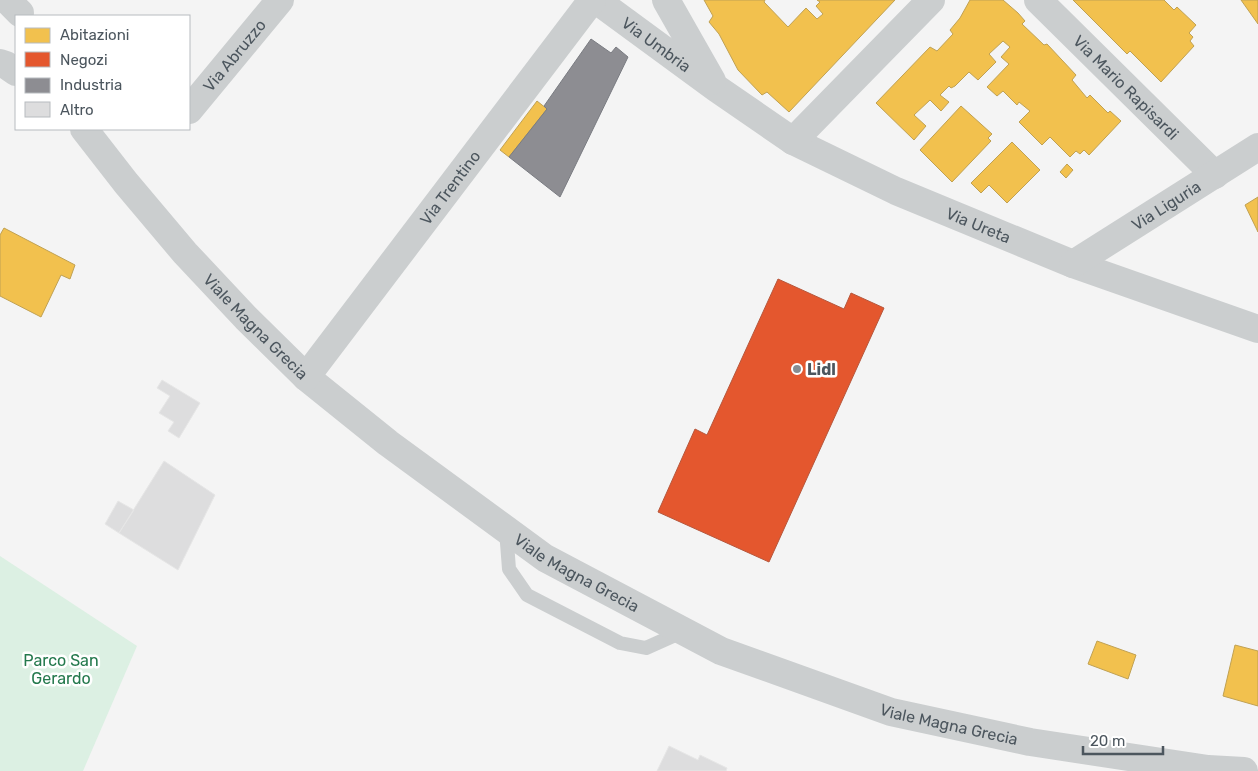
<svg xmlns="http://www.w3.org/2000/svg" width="1258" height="771" font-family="Rubik,sans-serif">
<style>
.green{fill:#dcf0e3}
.homes{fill:#f2c14e;stroke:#c0a153}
.shops{fill:#e4572e;stroke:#b6573c}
.industry{fill:#8d8d92;stroke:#7a7c82}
.building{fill:#ddddde;stroke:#e6e6e6}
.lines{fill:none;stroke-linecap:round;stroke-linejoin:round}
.service{stroke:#cbcecf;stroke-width:14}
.minor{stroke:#cbcecf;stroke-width:28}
.poi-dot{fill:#878d92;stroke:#fff;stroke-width:2}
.labels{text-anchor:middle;stroke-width:5;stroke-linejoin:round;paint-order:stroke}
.street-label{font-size:16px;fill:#4c565e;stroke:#fff}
.poi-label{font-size:16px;font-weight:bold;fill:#4c565e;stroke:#fff;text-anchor:start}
.park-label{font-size:16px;fill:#24794d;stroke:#fff}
</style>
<rect width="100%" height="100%" fill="#f4f4f4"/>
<path class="green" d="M0 556 137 646 83 771H0Z"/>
<path class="homes" d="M704 0H765L764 2 788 27 806 8 817 19 823 14 816 6 820 2 817 0H895L789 112 767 92 762 95 738 70 719 34 709 22 713 16Z
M970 0H1003L1018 13 1025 21 1022 24 1044 45 1047 44 1076 75 1072 80 1087 98 1090 95 1108 113 1110 111 1121 121 1089 155 1084 150 1080 154 1076 151 1070 157 1050 137 1042 145 1019 122 1030 111 1019 102 1017 105 1003 91 997 96 987 87 1009 64 1001 57 1010 47 1003 41 989 54 996 62 978 80 969 72 955 86 951 88 949 86 940 95 949 102 941 111 930 100 914 115 926 126 914 140 876 103 930 47 937 51 953 34 950 30 960 18Z
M1073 0H1164L1174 10 1177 7 1196 25 1189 33 1193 37 1190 41 1194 46 1161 82 1130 51 1127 54Z
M1241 0H1258V24Z
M537 101 547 109 509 157 500 150Z
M961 106 992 134 988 138 991 141 952 182 920 150Z
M1012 142 1040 170 1007 203 989 185 981 193 971 183Z
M1067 164 1073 170 1066 178 1060 172Z
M1258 197V232L1245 205Z
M4 228 75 265 70 279 61 275 41 317 0 296V235Z
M1097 641 1136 655 1128 679 1088 664Z
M1235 645 1258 651V706L1223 696Z"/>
<path class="shops" d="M778 279 844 309 851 293 884 308 769 562 658 512 695 429 707 435Z"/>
<path class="industry" d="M591 39 611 53 616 47 628 57 560 197 509 157 547 109 544 106Z"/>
<path class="building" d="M162 380 200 403 179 438 168 431 174 422 159 413 170 396 157 388Z
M164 461 215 495 178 570 119 533Z
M118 501 134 510 119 533 105 524Z
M669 746 698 760 700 755 727 768 726 771H657Z"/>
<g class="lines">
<path class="service" d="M506 530 509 569 527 595 620 643 646 648 684 631"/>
<g class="minor">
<path d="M7 0 20 13"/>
<path id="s1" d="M596 0 716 88 793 141 896 191 1073 264 1258 329"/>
<path d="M666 0 712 81"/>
<path id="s2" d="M1038 0 1215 175"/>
<path d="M0 63 6 65 16 72"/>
<path id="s3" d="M189 110 280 0"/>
<path id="s4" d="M84 129 126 183 185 253 246 318 306 377 388 443 545 558 721 651 891 712 1030 742 1208 769 1244 771"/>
<path d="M793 141 931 0"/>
<path id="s5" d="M1073 264 1258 147"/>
<path id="s6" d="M306 377 592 0"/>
</g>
</g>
<circle class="poi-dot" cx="797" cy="369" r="5"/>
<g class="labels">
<g class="street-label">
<text dy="6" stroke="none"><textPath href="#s1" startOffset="75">Via Umbria</textPath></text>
<text dy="6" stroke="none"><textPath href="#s3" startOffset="71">Via Abruzzo</textPath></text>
<text dy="6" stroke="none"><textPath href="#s2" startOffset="124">Via Mario Rapisardi</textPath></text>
<text dy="6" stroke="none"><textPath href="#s6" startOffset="238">Via Trentino</textPath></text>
<text dy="6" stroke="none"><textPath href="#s5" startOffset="110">Via Liguria</textPath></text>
<text dy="6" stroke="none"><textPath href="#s1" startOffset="446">Via Ureta</textPath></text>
<text dy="6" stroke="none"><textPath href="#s4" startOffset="262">Viale Magna Grecia</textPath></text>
<text dy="6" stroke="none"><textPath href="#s4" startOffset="668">Viale Magna Grecia</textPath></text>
<text dy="6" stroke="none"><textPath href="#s4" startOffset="1072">Viale Magna Grecia</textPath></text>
</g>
<g class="poi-label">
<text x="807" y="375">Lidl</text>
</g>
<g class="park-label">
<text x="61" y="666">Parco San<tspan x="61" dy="18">Gerardo</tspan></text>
</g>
</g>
<rect x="15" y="15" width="175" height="115" fill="#ffffff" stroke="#b7bbbf"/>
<rect x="25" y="28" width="25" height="15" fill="#f2c14e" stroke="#b7bbbf"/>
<text x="60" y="40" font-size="15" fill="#4c565e">Abitazioni</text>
<rect x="25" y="52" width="25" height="15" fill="#e4572e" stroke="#b7bbbf"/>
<text x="60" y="65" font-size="15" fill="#4c565e">Negozi</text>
<rect x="25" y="78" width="25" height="15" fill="#8d8d92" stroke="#b7bbbf"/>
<text x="60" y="90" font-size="15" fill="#4c565e">Industria</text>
<rect x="25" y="102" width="25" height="15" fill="#ddddde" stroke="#b7bbbf"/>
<text x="60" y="115" font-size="15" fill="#4c565e">Altro</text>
<path d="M1083 746v8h80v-8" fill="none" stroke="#4c565e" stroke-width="2.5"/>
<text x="1090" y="746" font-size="15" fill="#4c565e" stroke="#ffffff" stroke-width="4" paint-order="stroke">20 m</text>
</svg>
